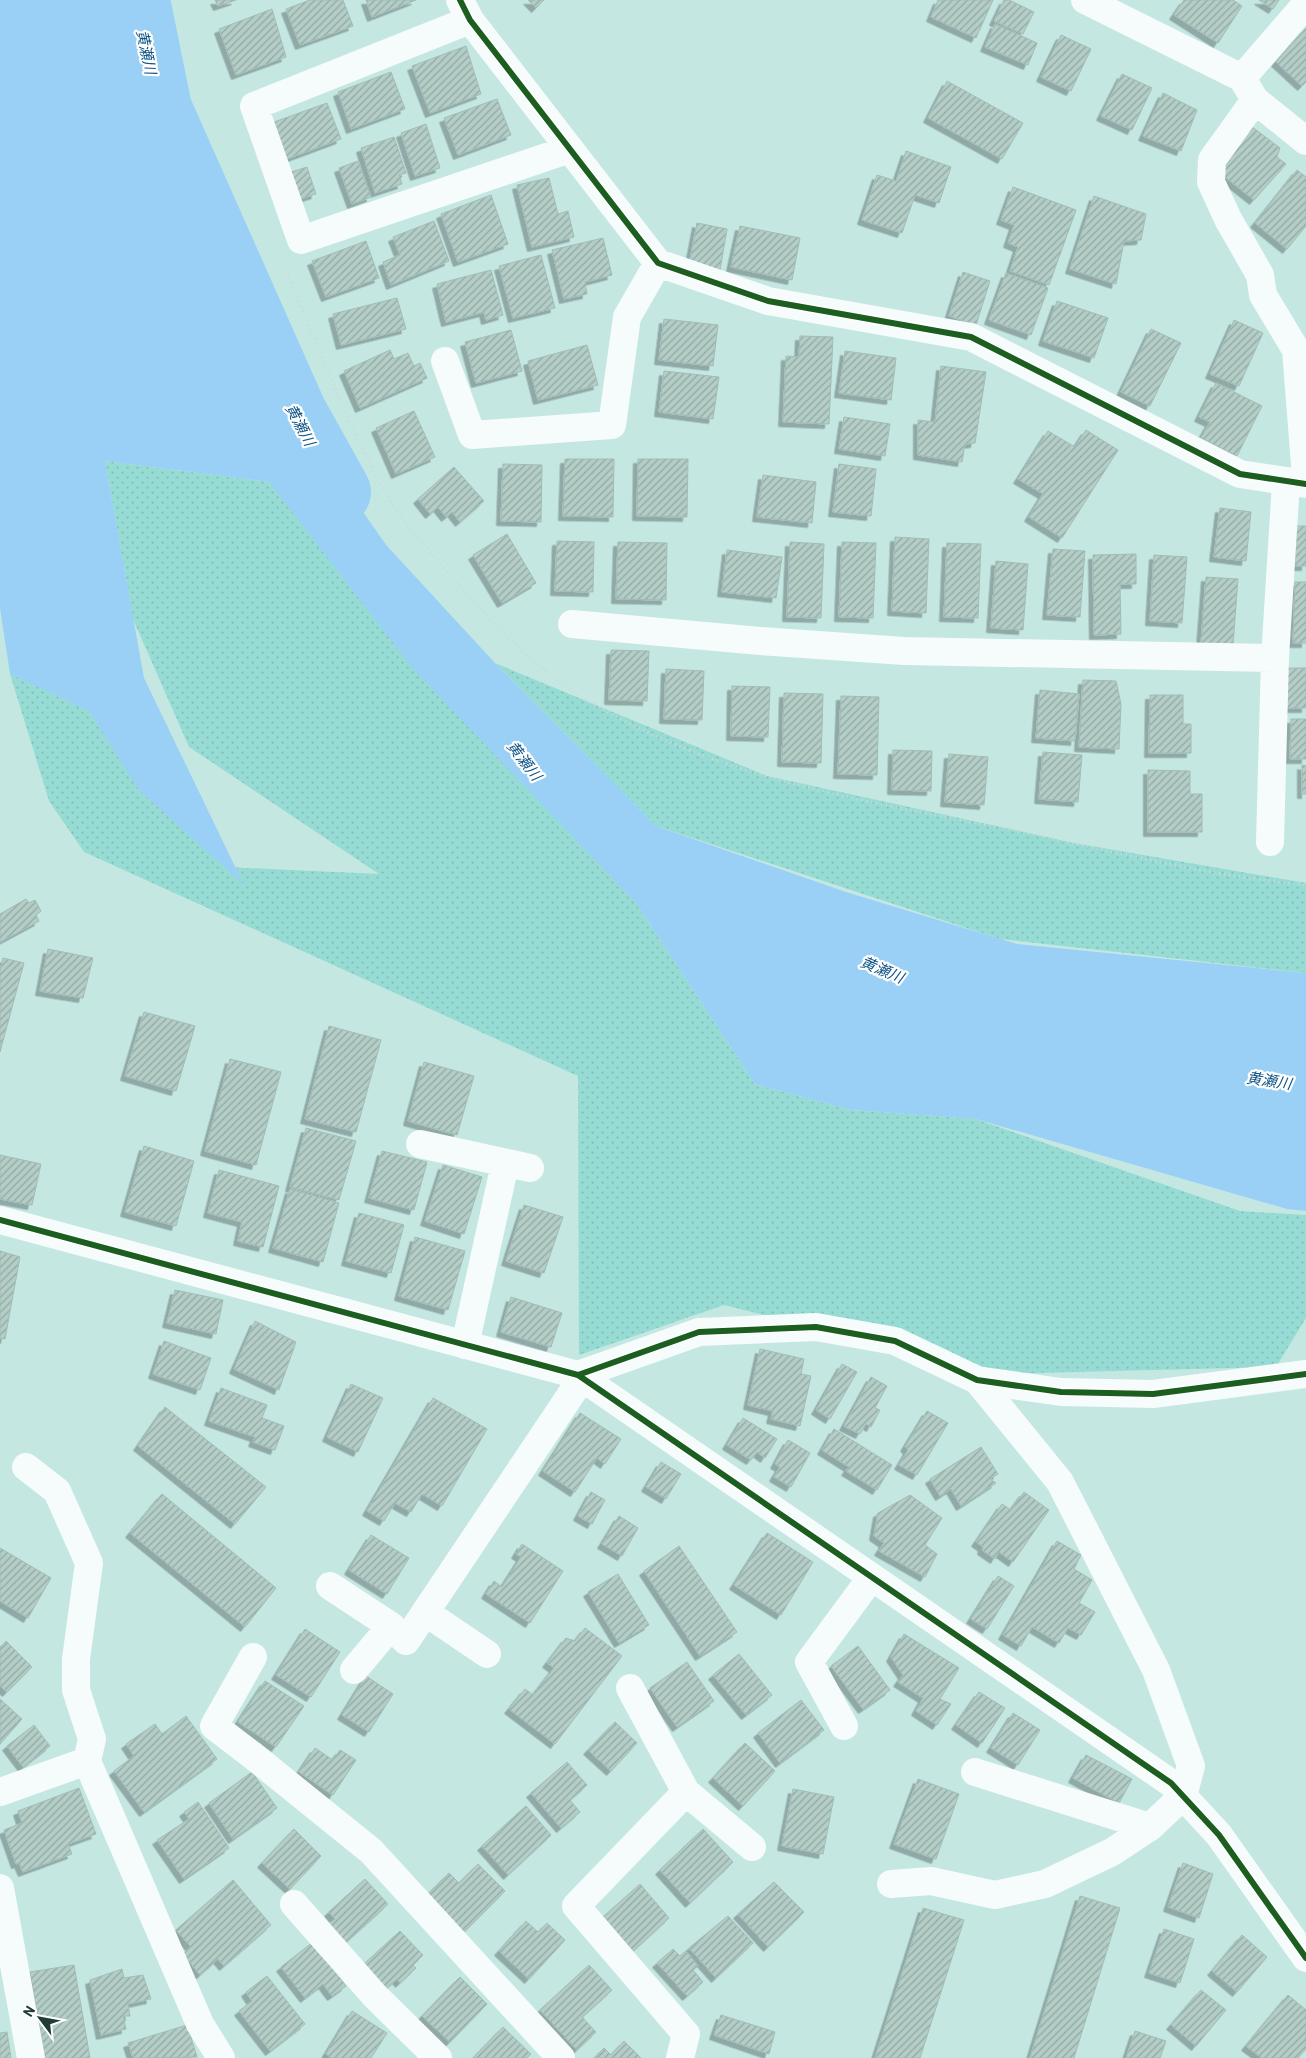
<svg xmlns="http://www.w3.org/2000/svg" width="1306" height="2058" font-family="Barlow,'Noto Sans JP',sans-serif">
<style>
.grass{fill:url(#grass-dots)}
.water{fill:#9bd0f6}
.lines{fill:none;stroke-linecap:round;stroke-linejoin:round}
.river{stroke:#9bd0f6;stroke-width:68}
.building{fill:url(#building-hatch);stroke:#a2bcb5;filter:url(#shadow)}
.path{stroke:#ced9d8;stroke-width:3;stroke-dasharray:1 4;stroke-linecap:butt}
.minor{stroke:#f6fbfb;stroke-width:28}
.tertiary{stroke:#f6fbfb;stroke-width:28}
.cycleway-casing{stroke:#fff;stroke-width:9}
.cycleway{stroke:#1b5e20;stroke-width:6}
.labels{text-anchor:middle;stroke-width:4.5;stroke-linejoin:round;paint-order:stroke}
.water-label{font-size:15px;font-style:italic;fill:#0e5486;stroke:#fff}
</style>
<defs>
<pattern id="grass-dots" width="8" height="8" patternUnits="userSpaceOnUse" patternTransform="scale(1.25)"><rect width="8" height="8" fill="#97dcd4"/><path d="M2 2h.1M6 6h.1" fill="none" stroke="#82beb7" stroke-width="1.8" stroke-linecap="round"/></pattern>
<pattern id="building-hatch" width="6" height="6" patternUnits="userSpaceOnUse" patternTransform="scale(1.25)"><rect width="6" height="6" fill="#b4cec7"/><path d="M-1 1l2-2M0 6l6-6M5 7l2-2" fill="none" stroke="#92a8a3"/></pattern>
<filter id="shadow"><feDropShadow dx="-4.5" dy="4.5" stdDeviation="0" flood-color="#0004"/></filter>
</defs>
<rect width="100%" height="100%" fill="#c4e7e2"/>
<path class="grass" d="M105 461 269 482 636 903 755 1084 851 1110 976 1119 1240 1211 1306 1215V1318L1276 1367 1000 1374 724 1305 579 1355 578 1076 84 852 49 801 10 674 93 692 225 867 379 874 189 747 133 619Z
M495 663 767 776 1074 843 1306 883V973L1000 939 656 826Z"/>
<path class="water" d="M0 0H155L158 109 293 413 387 546 495 663 656 826 846 892 1017 944 1306 973V1211L1287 1209 976 1119 851 1110 755 1084 636 903 414 670 269 482 105 461 144 678 244 885 139 790 89 711 10 674 0 608Z"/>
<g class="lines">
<path class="river" d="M136 0 158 109 293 413 337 492"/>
</g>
<path class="building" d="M215 0H236L218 6Z
M310 0H343L353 26 300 45 286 9Z
M366 0H416L372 17Z
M528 0H544L536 8Z
M938 0H993L976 38 931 17Z
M1004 0H1009L1034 12 1023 34 994 21Z
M1184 0H1233L1242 6 1218 43 1174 15Z
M1259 0H1279L1273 9Z
M272 9 286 57 236 75 219 29Z
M995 24 1037 43 1028 65 985 47Z
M1306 28V82L1302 86 1276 62Z
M1061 35 1091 49 1071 91 1041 77Z
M466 46 481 94 430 113 412 66Z
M391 72 405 109 351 129 338 92Z
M1122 74 1152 88 1132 130 1101 116Z
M947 81 1023 123 1002 159 928 118Z
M1163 93 1197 110 1181 151 1143 136Z
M497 99 511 135 458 155 444 118Z
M327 103 341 139 287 159 274 122Z
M1247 123 1280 148 1277 157 1286 164 1254 200 1220 173 1230 160 1224 155Z
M426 124 440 168 415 176 401 133Z
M394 137 406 173 399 175 402 184 375 193 361 148Z
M906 151 951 167 939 203 915 195 902 233 862 220 877 175 896 181Z
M358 161 371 197 352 204 339 168Z
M307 167 316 194 297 200 288 173Z
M1297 170 1306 177V226L1287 249 1255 223Z
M549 178 558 214 568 211 574 237 532 247 517 185Z
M1013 187 1076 210 1049 285 1010 271 1018 247 1008 243 1014 225 1001 220Z
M491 195 508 244 458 262 441 214Z
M1094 196 1146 214 1141 240 1124 241 1116 284 1070 269Z
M434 221 449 261 391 285 383 262 400 255 393 237Z
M697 223 727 229 720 270 689 265Z
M740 226 800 238 792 280 731 267Z
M603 238 612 275 585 282 587 294 564 299 552 250Z
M366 241 379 278 326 297 312 261Z
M541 255 555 308 513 318 499 266Z
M491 270 503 315 486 320 484 312 446 322 437 284Z
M963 272 990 281 976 325 949 316Z
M1006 273 1048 288 1031 335 989 320Z
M397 298 406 329 341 345 333 314Z
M1057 301 1108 318 1094 358 1043 341Z
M664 319 718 325 713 366 659 360Z
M1234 320 1263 333 1239 386 1210 374Z
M1151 329 1181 343 1150 406 1121 392Z
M511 330 522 371 476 383 465 342Z
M800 336 833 337 829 424 783 422 786 356 799 357Z
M587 345 598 385 538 400 528 361Z
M390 350 394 359 408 353 414 366 420 363 427 378 360 408 344 371Z
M845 351 896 358 891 400 839 393Z
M941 366 986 372 975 443 965 444 962 462 918 455V420L935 422Z
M664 371 719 377 713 419 659 412Z
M1216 383 1262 406 1237 456 1201 438 1210 422 1199 417Z
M414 411 435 457 396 474 376 428Z
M844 417 890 424 885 456 839 449Z
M1086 430 1118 450 1062 538 1029 517 1043 494 1018 479 1048 431 1075 447Z
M565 459H614L613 517 563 516Z
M638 459H688L687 517 637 516Z
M503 464 542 465 541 522 501 521Z
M839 464 876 469 871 516 833 512Z
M454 467 484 501 460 522 452 512 446 517 438 507 430 514 418 499Z
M763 475 816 482 812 523 757 517Z
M1220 508 1251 512 1246 561 1214 557Z
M1296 526H1306V566H1295Z
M507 534 536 583 502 603 473 555Z
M895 537 929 539 926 613 892 611Z
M557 541 594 542 593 592 555 591Z
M618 542 667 543 666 600 616 599Z
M790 542 824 544 821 618 787 617Z
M842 542 876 543 873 618 839 617Z
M947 543 981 544 978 618 944 617Z
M1053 549 1085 551 1080 617 1047 615Z
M727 550 782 557 776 598 722 592Z
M1136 554V584H1120L1121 634 1094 635 1093 555Z
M1154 555 1187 557 1182 623 1150 621Z
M996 561 1028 564 1023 630 991 628Z
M1206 577 1238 579 1233 645 1201 643Z
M1295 582H1306V643H1293Z
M611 650 649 651 647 701 609 700Z
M1287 668H1306V708H1286Z
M666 669 704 671 702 720 664 719Z
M1083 680 1116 681 1121 704 1119 749 1079 747Z
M732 686 770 687 768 737 731 736Z
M1040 690 1079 694 1075 741 1036 738Z
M784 693 823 694 821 763 782 762Z
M1150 695H1183V724H1191V753H1149Z
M841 696 879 697 877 775 838 774Z
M1291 719H1306V759H1290Z
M893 750 932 751 931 791 892 790Z
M1043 752 1082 755 1078 802 1039 799Z
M949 754 988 757 984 805 945 802Z
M1302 765 1306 766V794H1302Z
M1148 770 1190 771V794H1202V832H1148Z
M26 899 29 903 35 900 41 911 36 915 39 921 0 942V914Z
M48 949 93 958 83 998 40 991Z
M3 958 24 963 0 1052V971Z
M144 1012 195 1026 176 1091 125 1076Z
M329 1026 381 1040 356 1132 305 1119Z
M230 1059 281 1072 256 1165 205 1151Z
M424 1062 474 1076 457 1135 408 1121Z
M306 1128 356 1141 339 1200 290 1187Z
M144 1146 194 1161 176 1226 125 1212Z
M382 1151 427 1162 414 1210 369 1198Z
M0 1155 41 1164 32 1205 0 1199Z
M443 1165 482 1177 464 1234 425 1221Z
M219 1170 279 1186 263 1247 238 1241 242 1222 208 1213Z
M290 1189 339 1203 323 1262 273 1248Z
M524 1205 563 1217 544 1273 506 1261Z
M359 1213 404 1225 391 1273 346 1261Z
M415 1237 465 1251 448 1310 399 1296Z
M0 1251 20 1257 5 1339 0 1338Z
M175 1290 223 1300 216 1334 167 1323Z
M511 1297 562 1313 551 1347 501 1332Z
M255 1321 296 1342 279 1390 234 1369Z
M164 1341 211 1358 200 1390 153 1374Z
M760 1349 804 1359 801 1374 811 1376 800 1426 771 1419 773 1411 748 1405Z
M842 1364 857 1372 830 1419 816 1410Z
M871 1377 887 1386 875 1408 880 1410 871 1427 866 1424 860 1434 844 1426Z
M351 1384 383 1398 358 1452 327 1437Z
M221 1388 267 1405 262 1418 284 1426 275 1450 253 1442 255 1437 209 1421Z
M433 1398 487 1429 442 1506 422 1494 411 1512 395 1503 384 1521 367 1511Z
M165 1407 266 1487 235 1524 138 1446Z
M927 1411 948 1423 917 1475 899 1465 908 1450 905 1447Z
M580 1413 621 1439 605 1464 597 1458 575 1492 543 1471Z
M743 1418 777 1439 765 1458 757 1452 751 1460 727 1445Z
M834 1429 892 1465 877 1490 846 1471 849 1467 822 1450Z
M788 1440 810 1453 791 1487 774 1477 780 1467 775 1464Z
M981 1447 998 1474 990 1479 996 1483 961 1506 951 1489 940 1496 930 1479Z
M661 1462 681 1474 666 1499 646 1487Z
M591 1492 605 1500 592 1524 578 1516Z
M1024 1492 1049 1510 1013 1562 999 1552 995 1559 982 1550 983 1547 976 1542 1002 1504 1011 1510Z
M162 1494 276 1588 245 1627 130 1533Z
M910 1495 942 1518 925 1545 937 1554 925 1577 879 1551 884 1543 874 1536 878 1513Z
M619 1516 638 1528 622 1556 602 1544Z
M767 1533 813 1562 781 1615 734 1585Z
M371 1535 409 1558 387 1594 349 1570Z
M1057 1541 1081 1555 1074 1569 1092 1580 1079 1603 1095 1612 1081 1635 1068 1628 1059 1643 1032 1627 1021 1646 1003 1635Z
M522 1544 563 1571 530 1623 486 1594 494 1581 502 1587 521 1557 516 1554Z
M679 1546 737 1632 700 1656 644 1571Z
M0 1548 51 1578 28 1618 0 1601Z
M618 1574 649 1625 619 1643 588 1592Z
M998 1576 1014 1586 987 1629 971 1619Z
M585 1628 622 1656 555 1744 509 1709 525 1689 533 1695 554 1668 547 1663 566 1638 575 1641Z
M305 1629 340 1652 311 1697 276 1675Z
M904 1634 959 1668 940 1699 951 1704 937 1725 916 1711 923 1698 898 1682 903 1675 891 1657Z
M6 1641 32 1667 7 1692 0 1686V1648Z
M858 1646 890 1690 863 1709 831 1666Z
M739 1654 772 1695 746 1715 713 1675Z
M687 1662 714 1701 677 1727 650 1688Z
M366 1676 393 1694 369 1732 342 1715Z
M265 1681 304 1706 276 1747 238 1722Z
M979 1692 1005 1708 982 1743 956 1725Z
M0 1699 22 1719 0 1744Z
M801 1700 824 1730 780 1763 758 1733Z
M1013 1713 1040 1730 1018 1765 991 1748Z
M186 1716 217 1759 144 1812 114 1771 134 1756 126 1744 155 1724 162 1734Z
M615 1722 637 1743 611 1771 588 1750Z
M34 1725 50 1746 23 1767 7 1746Z
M745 1743 775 1771 743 1806 713 1778Z
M315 1748 333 1760 340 1750 356 1760 333 1795 299 1772Z
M1086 1755 1132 1779 1119 1803 1073 1778Z
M567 1762 587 1785 570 1800 580 1812 561 1828 531 1793Z
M252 1772 277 1808 233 1839 209 1803Z
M918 1779 959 1794 936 1859 894 1844Z
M79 1788 96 1834 68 1844 72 1854 23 1872 19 1863 16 1864 4 1830 22 1823 18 1811Z
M793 1789 834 1797 823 1854 782 1846Z
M198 1802 229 1848 184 1879 157 1840 189 1819 184 1812Z
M526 1806 551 1835 508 1875 482 1846Z
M294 1829 321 1856 290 1889 262 1863Z
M703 1829 733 1862 690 1903 660 1870Z
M1183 1863 1213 1874 1199 1918 1168 1907Z
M478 1864 505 1891 463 1933 426 1896 449 1873 459 1883Z
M365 1879 388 1904 344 1944 327 1925 335 1919 329 1912Z
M233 1880 271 1925 224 1966 218 1959 200 1975 183 1954 191 1947 176 1930Z
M774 1882 804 1912 768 1947 738 1914Z
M640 1884 669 1918 633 1951 603 1917Z
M1080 1896 1120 1908 1074 2058H1030Z
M923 1908 964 1920 920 2058H875Z
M728 1916 753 1943 716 1978 689 1948Z
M526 1921 538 1932 547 1923 565 1940 529 1979 499 1951Z
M1164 1929 1194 1939 1180 1983 1149 1973Z
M400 1931 423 1955 413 1965 416 1968 400 1983 397 1979 385 1989 363 1965Z
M1242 1935 1267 1957 1237 1992 1212 1971Z
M313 1942 346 1986 332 1996 323 1984 305 1998 281 1967Z
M673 1949 680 1956 686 1951 698 1966 693 1970 703 1982 687 1996 657 1963Z
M74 1965 90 2058H45L30 1972Z
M589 1965 612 1990 582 2017 596 2032 577 2050 540 2010Z
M122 1969 124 1978 143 1975 151 1999 128 2004 130 2016H123L126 2029 101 2035 90 1980Z
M267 1976 305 2024 270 2051 239 2011 252 2001 246 1992Z
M460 1977 487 2004 450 2042 422 2016Z
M1201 1990 1226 2010 1196 2046 1171 2025Z
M1288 1995 1306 2010V2049L1298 2058H1262L1246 2046Z
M352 2011 387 2033 371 2058H332L326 2054Z
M721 2015 775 2032 769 2054 714 2035Z
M187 2025 197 2057 133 2058 128 2043Z
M503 2027 531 2054 527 2058H473Z
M1135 2031 1166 2041 1160 2058H1126Z
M7 2032 11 2058H0V2033Z
M624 2041 641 2058H594L604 2048 611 2055Z"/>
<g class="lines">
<path class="path" d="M285 269C318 345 346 426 389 498 406 527 431 553 453 578 488 619 525 658 569 689 581 698 595 705 608 712 722 776 856 800 983 824 1090 845 1197 875 1306 885"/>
<path class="minor" d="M460 0 470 20 658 263 768 301 971 337 1240 474 1306 484
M1085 0 1242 78 1255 100 1306 141
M470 20 254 106 301 240 570 149
M1242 78 1306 4
M1255 100 1212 160 1211 182 1228 219 1260 275 1263 295 1296 350 1306 478
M445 361 472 435 612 425 627 317 658 263
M572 624 760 641 904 651 1275 658
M1270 842 1275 658 1286 482
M420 1144 530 1168
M465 1345 505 1164
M578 1375 699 1332 816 1327 895 1341 977 1380 1061 1392 1153 1394 1306 1374
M26 1467 57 1491 89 1563 76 1659V1690L92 1739 87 1761 200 2024 221 2058
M330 1586 391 1626
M425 1612 487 1654
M253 1657 214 1726 252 1755 371 1851 561 2058
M354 1670 391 1626 406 1641 582 1378
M630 1688 686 1792 752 1847
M844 1726 809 1662 871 1578
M975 1772 1150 1827 1183 1796 1191 1766 1156 1670 1060 1482 977 1380
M0 1792 87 1761
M891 1884 931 1881 995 1895 1045 1884 1112 1852 1150 1827
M0 1888 31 2058
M294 1904 375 1996 438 2058
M680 2058 686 2034 576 1906 686 1792"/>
<path class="tertiary" d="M0 1220 578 1375 1171 1783 1219 1835 1306 1958"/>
<g class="cycleway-casing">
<path id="cycleway" d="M460 0 470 20 658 263 768 301 971 337 1240 474 1306 484
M0 1220 578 1375 1171 1783 1219 1835 1306 1958
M578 1375 699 1332 816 1327 895 1341 977 1380 1061 1392 1153 1394 1306 1374"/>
</g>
<use href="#cycleway" class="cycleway"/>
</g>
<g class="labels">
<g class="water-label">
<text transform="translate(146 52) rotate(78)" y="5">黄瀬川</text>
<text transform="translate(300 425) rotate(62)" y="5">黄瀬川</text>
<text transform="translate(524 761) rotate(52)" y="5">黄瀬川</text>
<text transform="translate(882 970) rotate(23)" y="5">黄瀬川</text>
<text transform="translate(1269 1081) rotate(9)" y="5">黄瀬川</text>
</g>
</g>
<g transform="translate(40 2018) rotate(302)" stroke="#ffffff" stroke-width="4" paint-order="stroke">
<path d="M0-4L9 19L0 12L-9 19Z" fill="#213b38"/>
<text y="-8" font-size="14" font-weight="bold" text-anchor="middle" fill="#213b38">N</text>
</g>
</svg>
